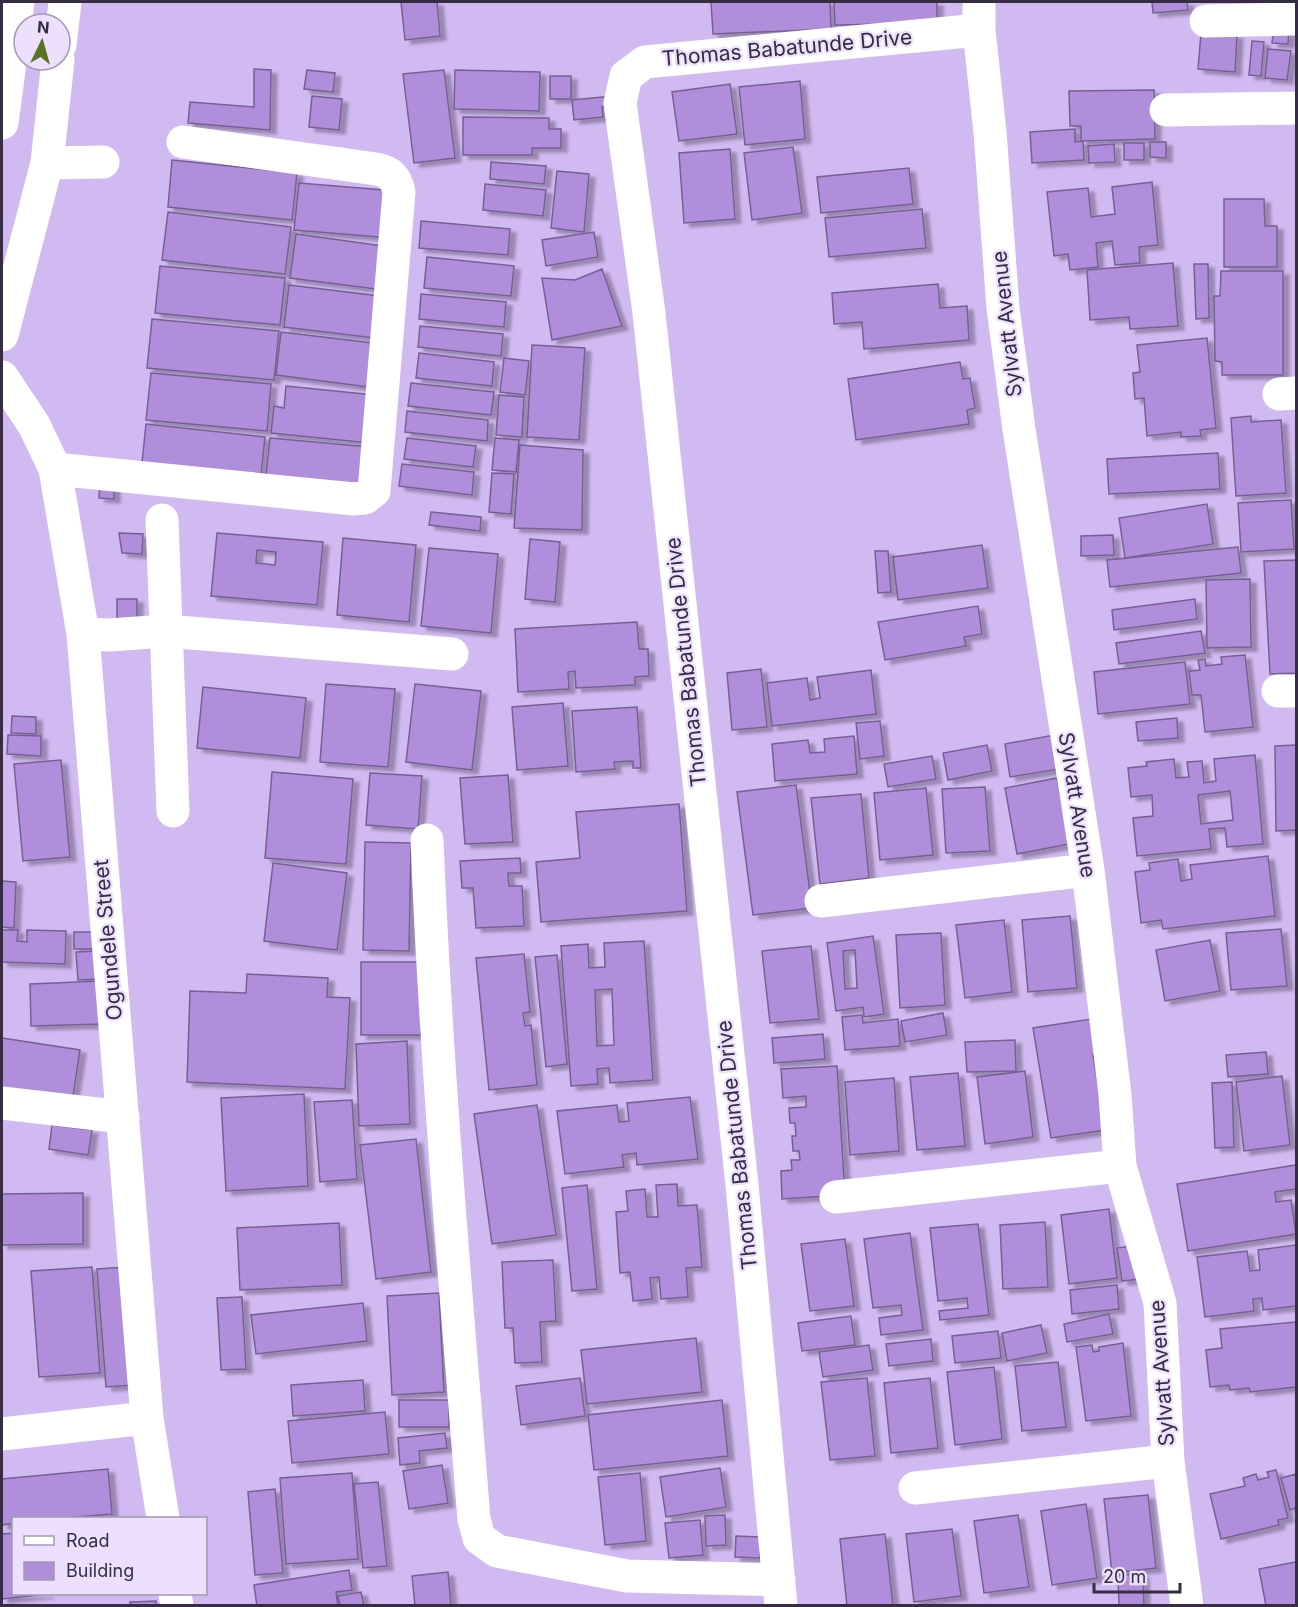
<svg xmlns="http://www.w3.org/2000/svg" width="1298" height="1607" font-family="Inter,sans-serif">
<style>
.building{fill:#b08edc;stroke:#766092;stroke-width:1.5;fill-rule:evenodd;filter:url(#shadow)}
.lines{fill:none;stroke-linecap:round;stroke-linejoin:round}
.minor{stroke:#fff;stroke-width:33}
.major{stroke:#fff;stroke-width:33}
.highway{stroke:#fff;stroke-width:33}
.labels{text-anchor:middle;stroke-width:4.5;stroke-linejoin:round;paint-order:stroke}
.street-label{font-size:21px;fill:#362d43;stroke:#ece0fd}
</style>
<defs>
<filter id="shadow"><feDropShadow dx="6" dy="4" stdDeviation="1.5" flood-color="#0004"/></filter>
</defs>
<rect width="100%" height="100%" fill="#d1b9f1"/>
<path class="building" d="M401 2H437L440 36 405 40Z
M711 2H830L831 29 713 34Z
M834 2H937V23L835 25Z
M1152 2H1187L1188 10 1153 13Z
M1274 28 1289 29 1288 44 1272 43Z
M1201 33 1237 35 1235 72 1198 69Z
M1252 41 1264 42 1261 76 1249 75Z
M1268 49 1291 51 1287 80 1265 78Z
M254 69 271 70 270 130 188 123 190 102 254 107Z
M307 70 335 73 333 92 304 89Z
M444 70 455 158 414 163 403 74Z
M455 70 540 72 539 111 454 109Z
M550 76H571V99H550Z
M800 81 805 139 745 145 739 87Z
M730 84 737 134 679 141 672 92Z
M1154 90 1155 139 1081 141V126H1070L1069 91Z
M312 96 342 99 339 130 309 127Z
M613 96 614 106 602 107 603 117 574 120 572 100Z
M463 117 549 118V129H561V148H532V155H463Z
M1075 129V142L1083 141 1084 160 1032 163 1030 132Z
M1150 142H1166V158L1150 157Z
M1124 143H1144V160H1124Z
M1114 144 1115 162 1089 163 1088 146Z
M793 147 802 213 752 220 744 153Z
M730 149 735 219 684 223 679 153Z
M172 160 297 173 292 220 168 207Z
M491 162 546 166 544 184 490 179Z
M909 168 913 204 821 213 817 177Z
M557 171 589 174 584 232 551 228Z
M1152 182 1158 245 1139 247 1140 263 1115 265 1112 241 1096 243 1098 267 1070 270 1068 254 1054 256 1047 192 1088 188 1091 217 1115 214 1112 187Z
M299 183 396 191 391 238 294 230Z
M485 184 546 190 543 216 483 210Z
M1224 199H1264L1265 226H1277V267H1224Z
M922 209 926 248 829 257 825 218Z
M168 212 291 227 285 274 162 260Z
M421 221 510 229 508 255 419 248Z
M594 232 598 257 546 266 542 240Z
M296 234 390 247 384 290 290 278Z
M427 257 514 266 511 296 424 288Z
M1173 263 1178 326 1130 329 1129 317 1090 320 1087 270Z
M1194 264H1208L1209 318 1196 319Z
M160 266 285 278 280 325 155 313Z
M602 269 622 326 552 340 542 278 575 280Z
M1221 271H1283V375H1222V362L1215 361 1214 296H1220Z
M938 284 940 308 967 306 969 340 864 349 862 322 834 324 832 293Z
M289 285 388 297 383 339 284 327Z
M421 294 506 302 504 327 419 319Z
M152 319 279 331 274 380 147 368Z
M420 326 503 334 501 356 418 347Z
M281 332 381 344 376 388 276 375Z
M1207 338 1216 428 1200 430 1201 436 1181 437V432L1147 436 1144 398 1135 399 1133 373 1140 372 1137 345Z
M532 345 585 348 579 440 527 437Z
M419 353 494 362 492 386 416 378Z
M504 358 529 361 525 395 500 392Z
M960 362 963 379 970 378 975 408 967 410 969 424 856 440 848 379Z
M151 373 271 384 267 431 146 420Z
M411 383 494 392 491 415 408 406Z
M286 386 374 395 370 443 271 433 274 406 284 408Z
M499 395 524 397 522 437 496 435Z
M407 411 488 420 487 441 405 432Z
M1251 416V422L1281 420 1286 493 1236 496 1231 418Z
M146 424 265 437 260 484 141 472Z
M270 438 369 447 364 495 265 485Z
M407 438 476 446 473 467 404 459Z
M495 438 519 440 516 472 492 470Z
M520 445 583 450 582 530 514 528Z
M1218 453 1220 489 1109 494 1107 459Z
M402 464 474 472 472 495 399 486Z
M492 473 514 474 511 514 489 512Z
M100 482 114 483V499L99 498Z
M1291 500 1294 549 1241 552 1238 503Z
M1207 504 1213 544 1125 558 1119 518Z
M431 512 481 517 480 531 429 525Z
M119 533 143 534 142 554 122 553Z
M217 533 323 542 317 605 211 596ZM257 550 276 552 275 565 256 563Z
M1113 535 1114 555 1081 556V536Z
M343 538 416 545 409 622 337 615Z
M530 539 560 542 555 602 525 599Z
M982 545 988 588 898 600 893 557Z
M1238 547 1241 573 1110 587 1107 560Z
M429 548 498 554 491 633 421 626Z
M875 551H888L891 592 878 593Z
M1296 560V673L1270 674 1264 561Z
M1250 579 1251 647 1207 648 1206 580Z
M117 599H137V622L117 623Z
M1195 599 1197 619 1114 630 1112 610Z
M978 606 982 634 964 637 966 646 885 660 878 622Z
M637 622 639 649H648L649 676 635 677V685L576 688 575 671 568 672 569 689 518 692 515 629Z
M1201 631 1205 653 1119 664 1116 643Z
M1245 655 1253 727 1205 732 1201 695H1192L1189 671 1200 670 1198 660 1205 659 1206 666 1222 664 1221 657Z
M1185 662 1190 704 1098 714 1094 672Z
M761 669 767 727 732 730 727 673Z
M871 670 876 714 772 726 767 683 807 678 810 700 820 698 817 677Z
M326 684 395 689 388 767 320 762Z
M415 684 481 691 472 770 406 762Z
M203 687 306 698 300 758 197 748Z
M563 703 568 766 517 770 512 707Z
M637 707 641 768H633V761L614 762 615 769 576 772 572 711Z
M12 716 36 717V734L11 733Z
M1177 718 1178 738 1138 741 1136 722Z
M880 721 884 756 860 759 856 723Z
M8 735 41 736V756L7 754Z
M1054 735 1060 769 1010 777 1005 744Z
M854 736 857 774 775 781 772 744 808 740 810 753 825 752 824 739Z
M987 745 992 771 948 780 943 753Z
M1296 745V830L1276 831 1275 746Z
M1255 755 1263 844 1227 847 1225 828 1209 829 1211 849 1137 856 1133 818 1153 816 1152 795 1131 797 1128 768 1147 766 1146 762 1174 759 1176 778 1189 777 1187 762 1202 761 1204 783 1216 781 1214 759ZM1230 791 1233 820 1201 824 1198 795Z
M932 756 936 779 888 787 884 764Z
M61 760 70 857 23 861 14 764Z
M272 772 353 779 346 864 265 858Z
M370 773 422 776 418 829 366 825Z
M508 775 513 842 465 844 460 778Z
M1057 778 1069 844 1017 854 1005 788Z
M796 785 812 908 753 915 737 792Z
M985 787 990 851 946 853 942 789Z
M926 788 933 855 880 860 874 793Z
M861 794 869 878 820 884 811 798Z
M679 804 687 911 541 922 536 862 580 858 576 812Z
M365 842 411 843 409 951 363 950Z
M1268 856 1275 916 1163 929 1161 920 1141 923 1135 872 1150 870 1149 863 1178 859 1181 881 1192 879 1190 865Z
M520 858 521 873H508L509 886H522L524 926 476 928 473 888H462L460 861Z
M273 863 347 873 337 950 264 941Z
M2 881 16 882 14 928 2 927Z
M1070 916 1077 988 1028 992 1022 920Z
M1004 920 1012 992 965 998 956 925Z
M1281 929 1287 986 1231 990 1226 933Z
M2 930H18L17 941 27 942V930L66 931 65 964 2 962Z
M74 932H101V949H74Z
M941 933 945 1005 900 1008 896 935Z
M873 936 884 1014 864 1017 863 1007 836 1011 827 943ZM855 950 857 988 845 989 843 951Z
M1210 940 1220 991 1165 1001 1156 950Z
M644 941 653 1080 610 1083 609 1068 597 1069 598 1084 571 1086 561 946 588 944 589 968 605 967 604 943ZM612 989 614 1045 597 1046 595 990Z
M811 946 819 1019 770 1023 762 951Z
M100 951 101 979 78 980 76 952Z
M524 954 530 1012 523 1013 525 1026 531 1025 537 1085 489 1090 476 958Z
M557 955 567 1064 546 1067 535 957Z
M361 962H421V1035H361Z
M247 974 328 978 327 997 350 998 345 1089 187 1082 190 991 246 993Z
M101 981 102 1024 31 1026 30 984Z
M943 1013 947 1035 905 1042 901 1021Z
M862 1015 863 1023 898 1019 900 1046 845 1050 842 1017Z
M1098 1018 1103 1052 1093 1054 1105 1130 1051 1138 1033 1028Z
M823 1034 825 1059 774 1063 772 1038Z
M2 1038 80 1050 72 1102 2 1091Z
M1015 1040 1016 1071 967 1072 965 1042Z
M407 1041 410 1124 359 1126 356 1044Z
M1266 1052 1268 1074 1228 1077 1226 1055Z
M837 1066 845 1195 782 1199 781 1171 792 1170 791 1160H800L799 1151H793L792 1136H796L795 1123H790L789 1108 806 1107V1096L783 1098 781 1069Z
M1025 1071 1033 1137 985 1144 977 1077Z
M958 1073 965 1146 917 1150 910 1077Z
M1282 1076 1290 1145 1244 1151 1236 1082Z
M894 1078 899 1151 850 1155 845 1082Z
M1232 1082 1234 1147 1215 1148 1212 1083Z
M304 1094 308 1186 226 1191 221 1098Z
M690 1097 698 1159 637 1165 636 1153 622 1155 624 1167 565 1174 557 1111 617 1105 619 1122 629 1121 627 1103Z
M352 1100 357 1179 320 1182 314 1102Z
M537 1105 556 1235 492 1244 474 1114Z
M52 1125 92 1130 88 1155 49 1149Z
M416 1139 431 1272 376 1279 360 1145Z
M1296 1165V1189L1275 1192 1276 1202 1291 1200 1296 1234 1188 1251 1177 1184Z
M677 1184 678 1206 697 1205 702 1267 686 1268 688 1297 661 1299 659 1277 650 1278 652 1299 633 1301 630 1272 620 1273 616 1212 628 1211 626 1191 645 1189 647 1217H658L656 1185Z
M587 1185 597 1289 572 1291 562 1188Z
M83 1193V1244L2 1245V1194Z
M1109 1209 1117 1278 1069 1284 1061 1215Z
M1045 1222 1048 1287 1003 1289 1000 1225Z
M339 1223 342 1285 240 1290 237 1228Z
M978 1224 989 1315 940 1320 939 1311 968 1308 967 1298 938 1301 930 1228Z
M910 1233 923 1330 881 1335 879 1318 902 1315 901 1305 873 1308 864 1239Z
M845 1239 854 1306 810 1311 801 1244Z
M1136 1245 1141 1279 1122 1281 1117 1248Z
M1296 1245V1306L1263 1310 1262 1298 1253 1299 1254 1311 1205 1317 1197 1257 1247 1251 1250 1271 1260 1270 1258 1250Z
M553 1260 556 1321 540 1322 542 1362 515 1363 513 1328H505L502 1262Z
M92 1267 100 1373 39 1377 31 1271Z
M126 1267 135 1385 106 1387 97 1269Z
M1117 1285 1119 1309 1072 1314 1070 1290Z
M439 1293 444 1392 392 1395 387 1296Z
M242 1297 246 1369 221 1370 217 1298Z
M363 1303 367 1341 256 1354 251 1315Z
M1109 1314 1113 1334 1067 1342 1064 1324Z
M851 1316 855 1345 802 1351 798 1323Z
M1296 1322V1387L1250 1392 1249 1388 1230 1390 1229 1385 1210 1387 1206 1350 1222 1348 1220 1329Z
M1041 1325 1047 1353 1007 1361 1002 1333Z
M998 1331 1001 1358 955 1363 952 1336Z
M696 1338 702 1392 587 1404 581 1350Z
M931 1339 933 1361 889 1366 886 1344Z
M1123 1343 1131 1416 1086 1421 1076 1347 1092 1345 1093 1352 1099 1351V1347Z
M869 1345 873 1370 823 1377 819 1352Z
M1058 1362 1066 1427 1022 1431 1015 1366Z
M994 1367 1002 1439 955 1445 947 1372Z
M580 1378 585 1416 521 1425 516 1386Z
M867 1378 875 1456 830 1460 821 1382Z
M930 1378 938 1448 891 1453 884 1383Z
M363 1380 365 1411 293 1416 291 1385Z
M399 1400H449V1427H399Z
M722 1400 728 1456 594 1470 588 1415Z
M385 1412 389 1454 292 1463 288 1421Z
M445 1433 447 1448 419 1451 420 1463 400 1465 398 1438Z
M442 1465 448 1503 409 1509 403 1471Z
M720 1468 726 1507 666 1517 660 1477Z
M108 1469 112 1514 65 1518H14V1523L2 1525V1479Z
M1276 1470 1288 1518 1278 1520 1279 1525 1221 1539 1210 1494 1245 1486 1243 1478 1256 1474 1258 1480 1269 1477 1267 1472Z
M352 1473 358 1559 286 1564 280 1478Z
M640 1473 646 1541 605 1545 598 1477Z
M1296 1474V1514L1295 1508 1290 1510 1281 1478Z
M378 1482 387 1566 363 1568 354 1484Z
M275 1489 283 1573 255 1575 248 1492Z
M1148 1495 1156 1568 1112 1573 1104 1499Z
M1086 1504 1097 1578 1052 1585 1041 1511Z
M725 1515 726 1545 706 1546 705 1516Z
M1018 1515 1029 1587 984 1593 974 1521Z
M700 1520 703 1555 669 1558 665 1523Z
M952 1529 961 1596 914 1602 906 1534Z
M14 1533V1594H48L2 1599V1534Z
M885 1534 893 1606H847L840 1539Z
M736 1536 760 1537V1558L735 1557Z
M1296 1562V1606H1266L1259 1569Z
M349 1570 352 1590 336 1592 338 1606H257L254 1585Z
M448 1572 451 1606H415L412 1576Z
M1143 1574 1144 1606H1119L1118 1575Z
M361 1592 364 1606H340L338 1596Z
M156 1601V1606H130V1602Z"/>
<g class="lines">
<path class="minor" d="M979 2V30L990 132 1003 308 1019 429 1088 870 1115 1095 1120 1166 1160 1303 1168 1461 1187 1606
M1206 21 1296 19
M1166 110 1296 108
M47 163 103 162
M2 377 34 425 55 469 83 634 147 1418 163 1518
M1279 394 1296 393
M55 469 354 499 365 498 374 491 399 192C396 178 391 172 376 169L183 142
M162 520 173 811
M83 634 110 635 165 631 452 654
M1278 691H1296
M427 840C436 1066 456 1293 474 1519L479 1538 497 1551 627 1576 779 1580
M821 901 1088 870
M2 1103 123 1117
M836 1197 1120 1166
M2 1434 147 1418
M915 1488 1168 1461
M175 1594 177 1606
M781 1606 742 1185 649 313 620 103 626 76 645 62 979 30"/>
<path class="major" d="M60 45 65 2
M2 335 47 163 58 60"/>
<path class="highway" d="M2 123 18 2"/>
</g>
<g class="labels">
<g class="street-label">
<text transform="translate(787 48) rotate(-5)" y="7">Thomas Babatunde Drive</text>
<text transform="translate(1007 324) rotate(-96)" y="7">Sylvatt Avenue</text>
<text transform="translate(686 662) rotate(-96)" y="7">Thomas Babatunde Drive</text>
<text transform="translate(1077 805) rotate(81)" y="7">Sylvatt Avenue</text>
<text transform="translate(108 940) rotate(-95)" y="7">Ogundele Street</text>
<text transform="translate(737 1145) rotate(-96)" y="7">Thomas Babatunde Drive</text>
<text transform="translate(1162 1373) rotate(-94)" y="7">Sylvatt Avenue</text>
</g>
</g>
<rect width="1298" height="1607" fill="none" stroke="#362d43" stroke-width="6"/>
<rect x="12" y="1517" width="195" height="78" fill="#ece0fd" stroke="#a398b3" stroke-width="1.5"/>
<rect x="24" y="1536" width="30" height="9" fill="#ffffff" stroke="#a398b3" stroke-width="1.5"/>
<text x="66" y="1547" font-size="18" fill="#362d43">Road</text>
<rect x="24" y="1562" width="30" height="18" fill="#b08edc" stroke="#a398b3" stroke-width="1.5"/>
<text x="66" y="1577" font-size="18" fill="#362d43">Building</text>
<g transform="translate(42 42) rotate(5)"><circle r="28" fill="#ece0fd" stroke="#a398b3" stroke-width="1.5"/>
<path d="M0-4.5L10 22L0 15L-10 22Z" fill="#5c7324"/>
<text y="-9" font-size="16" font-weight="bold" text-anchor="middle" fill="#362d43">N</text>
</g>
<path d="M1094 1583v9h86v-9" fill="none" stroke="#362d43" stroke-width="3"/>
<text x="1103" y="1583" font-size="18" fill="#362d43" stroke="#ece0fd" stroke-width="4.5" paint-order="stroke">20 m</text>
</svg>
